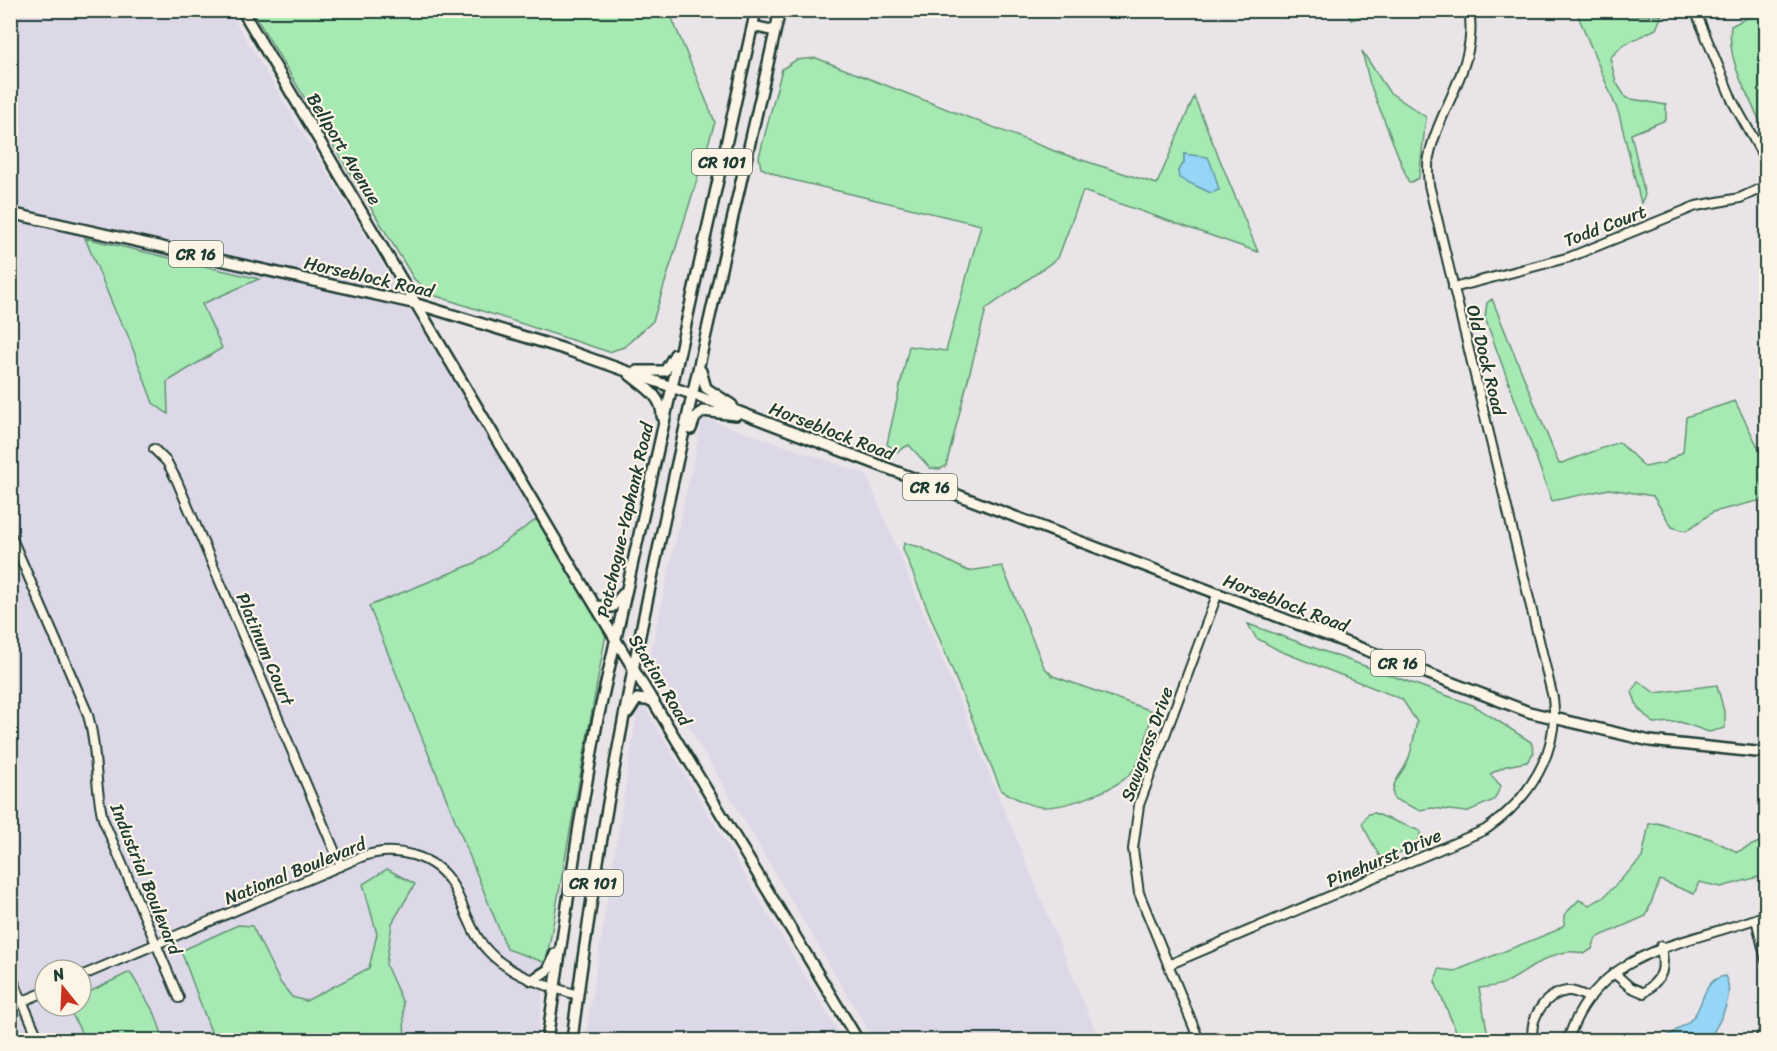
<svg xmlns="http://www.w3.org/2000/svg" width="1777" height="1051" font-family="Sriracha,sans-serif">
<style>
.built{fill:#dcd8e8;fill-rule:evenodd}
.green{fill:#a6e9b3;stroke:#629374;stroke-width:1.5;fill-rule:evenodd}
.water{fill:#95d5f6;stroke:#6698a8;stroke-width:1.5}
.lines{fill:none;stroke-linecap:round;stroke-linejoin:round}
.minor-casing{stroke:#1f3d34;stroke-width:12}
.major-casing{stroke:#1f3d34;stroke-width:14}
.minor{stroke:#fcf5e5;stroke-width:8}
.major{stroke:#fcf5e5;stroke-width:9}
.labels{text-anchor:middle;stroke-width:4.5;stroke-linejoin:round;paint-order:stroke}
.shield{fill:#fcf5e5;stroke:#617469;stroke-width:1.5}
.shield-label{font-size:16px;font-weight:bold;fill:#1f3d34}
.street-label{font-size:18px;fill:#1f3d34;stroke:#fcf5e5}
</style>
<rect width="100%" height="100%" fill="#e9e4e7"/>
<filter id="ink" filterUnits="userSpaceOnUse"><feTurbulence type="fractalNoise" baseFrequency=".0167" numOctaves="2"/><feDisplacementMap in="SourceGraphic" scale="12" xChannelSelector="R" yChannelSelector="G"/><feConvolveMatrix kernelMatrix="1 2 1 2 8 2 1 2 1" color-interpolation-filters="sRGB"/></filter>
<g filter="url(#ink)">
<path class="built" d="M10 11H229L537 519 475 563 369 606 507 949 546 963 537 1040H11ZM45 970H81V1006H45Z
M703 418 866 474 1099 1040H874L649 660Z
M638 706H644L843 1040H585Z"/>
<path class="green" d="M252 11H669L715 122 653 321 624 347 609 352 433 295 414 279Z
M1347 11H1377L1351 20Z
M1576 11H1618L1622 16 1662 15 1656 29 1623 45 1610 58 1616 82 1626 98 1666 105V120L1631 134 1645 195 1641 203 1619 114Z
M1760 11H1766V134C1752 102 1726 63 1731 26Z
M1362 51 1389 92 1426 117 1419 178 1409 183 1370 84Z
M816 58 1057 152 1157 184 1194 97 1258 252 1083 191 1058 258 986 309 946 466 940 469 930 468 909 445 896 452 887 444 909 346 946 351 981 225 784 178 761 168 759 157 782 69 796 60ZM1184 154C1219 160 1203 157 1217 183L1211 193 1180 178 1178 171 1184 163Z
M85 238 259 279 202 304 222 348 167 382 168 414 153 403 127 333 116 313Z
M1492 299 1559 464 1619 442 1645 467 1664 463 1683 452 1686 417 1735 401 1766 463V499L1713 512 1686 531 1672 527 1653 496 1609 489 1552 501 1485 318 1487 303Z
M537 519 606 634 546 963 507 949 369 606 475 563Z
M904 543 920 547 968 571 1002 566 1044 667 1053 676 1152 711C1148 730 1145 751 1135 768 1121 789 1068 807 1044 807 1029 807 1014 797 1001 790L903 549Z
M1248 624 1473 705 1531 742 1534 752 1527 762 1506 766 1490 774 1501 786 1494 800 1466 812 1432 808 1419 810 1394 799C1389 782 1403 774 1408 760 1413 748 1414 734 1417 722L1402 699 1280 651 1256 638Z
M1638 681 1655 693 1717 685 1725 715V728L1709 732 1680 722 1653 723 1638 708 1632 692Z
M1374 813 1420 831V838C1409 849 1396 858 1380 857L1362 824 1368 814Z
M1657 823 1711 839 1737 852 1766 839V875L1721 887 1699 882 1694 894 1660 880 1646 916 1596 938 1592 949 1584 954C1560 944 1532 968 1511 980 1501 986 1490 987 1479 988L1489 1040H1460L1435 982 1439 969 1455 971 1555 931 1564 925V915L1579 900 1589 905 1603 898 1642 858 1649 824Z
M387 869 415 884 392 923 386 965 403 1003 405 1038 400 1040H214L181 951 238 925 252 926 280 982 292 997 306 1001 369 968 377 934 363 884Z
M130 972 155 1014 164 1040H85L68 1006H81V996Z"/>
<path class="water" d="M1184 154 1208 157C1213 168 1216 178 1219 190L1211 193 1179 178 1178 171 1184 163Z
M1725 976C1736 996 1719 1024 1708 1040H1614C1628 1030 1638 1041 1654 1040 1665 1040 1678 1029 1687 1023 1706 1010 1699 980 1725 976Z"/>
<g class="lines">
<g class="minor-casing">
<path id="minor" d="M1695 10 1733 102 1766 161
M1453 288 1570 257 1696 206 1740 198 1766 186
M154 449 167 462 177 481 341 866
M10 534 87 712C98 747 94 784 103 819L179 998
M1756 919 1766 960
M1168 965 1485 830C1529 800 1560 752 1553 698L1429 185C1428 176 1427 166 1429 157 1439 107 1479 64 1469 10
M10 973 39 1040
M1614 973 1630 987 1644 993C1664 976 1665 971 1661 946
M81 976 361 857C393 845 435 854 453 886 465 908 471 933 488 951 511 976 546 986 578 995
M23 1001 45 992
M1199 1040 1139 893 1133 849 1139 805 1217 595
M1533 1040C1529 1019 1544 994 1567 991 1574 990 1583 995 1590 998
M1568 1040C1597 946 1690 945 1766 915
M1760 1040 1766 1026"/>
</g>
<g class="major-casing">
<path id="major" d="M242 10 579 579 858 1040
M753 26 775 31
M10 213 417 304 561 348 700 397 1529 712 1650 741 1766 753
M637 371H665L675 354
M701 371 706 388 732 405
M630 375C645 387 662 396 662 416
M691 429 695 418 703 411 736 415
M596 606 612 607 623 594
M628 713 637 699 654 701
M532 980 548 970 555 954
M547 1040 579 826 597 723 756 10
M572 1040C615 693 704 352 780 10"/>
</g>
<use href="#minor" class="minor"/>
<use href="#major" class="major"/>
</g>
</g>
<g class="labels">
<g class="shield">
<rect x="692" y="149" width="60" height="26" rx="4.5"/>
<rect x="169" y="241" width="54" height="26" rx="4.5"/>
<rect x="903" y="474" width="54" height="26" rx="4.5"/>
<rect x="1371" y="650" width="54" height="26" rx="4.5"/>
<rect x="563" y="870" width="60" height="26" rx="4.5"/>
</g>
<g class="shield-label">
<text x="722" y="168">CR 101</text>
<text x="196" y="260">CR 16</text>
<text x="930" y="493">CR 16</text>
<text x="1398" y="669">CR 16</text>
<text x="593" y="889">CR 101</text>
</g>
<g class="street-label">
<text transform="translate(344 149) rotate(59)" y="6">Bellport Avenue</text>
<text transform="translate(1605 226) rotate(-21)" y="6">Todd Court</text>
<text transform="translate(369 277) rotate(13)" y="6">Horseblock Road</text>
<text transform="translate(1486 360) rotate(76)" y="6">Old Dock Road</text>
<text transform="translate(832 431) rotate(21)" y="6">Horseblock Road</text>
<text transform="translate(625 520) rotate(-77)" y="6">Patchogue-Yaphank Road</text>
<text transform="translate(1286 603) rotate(21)" y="6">Horseblock Road</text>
<text transform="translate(265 649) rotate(67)" y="6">Platinum Court</text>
<text transform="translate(660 680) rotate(59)" y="6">Station Road</text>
<text transform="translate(1147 744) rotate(-70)" y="6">Sawgrass Drive</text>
<text transform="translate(1384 858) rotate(-23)" y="6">Pinehurst Drive</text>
<text transform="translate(295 871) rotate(-22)" y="6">National Boulevard</text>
<text transform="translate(146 879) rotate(68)" y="6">Industrial Boulevard</text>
</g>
</g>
<rect width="1777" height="1051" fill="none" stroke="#fcf5e5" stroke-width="36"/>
<rect x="18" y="18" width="1741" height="1015" fill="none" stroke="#1f3d34" stroke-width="2" filter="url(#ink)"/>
<g transform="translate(63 988) rotate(342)"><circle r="28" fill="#fcf5e5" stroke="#a4ab9e" stroke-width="1.5"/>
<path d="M0-4.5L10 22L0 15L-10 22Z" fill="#c8321e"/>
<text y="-9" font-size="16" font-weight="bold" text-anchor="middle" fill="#1f3d34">N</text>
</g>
</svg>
